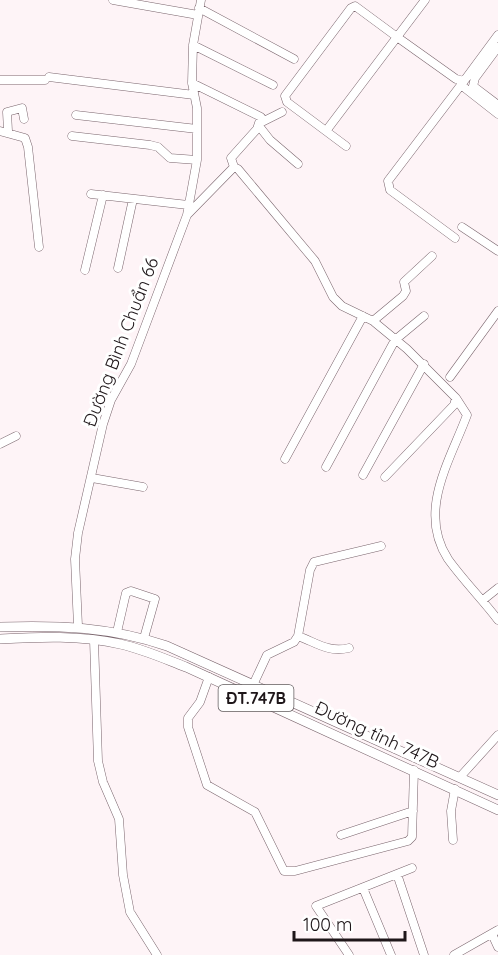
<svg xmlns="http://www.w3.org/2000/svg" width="498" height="955" font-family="Quicksand,sans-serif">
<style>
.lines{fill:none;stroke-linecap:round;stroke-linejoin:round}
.minor-casing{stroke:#7a656d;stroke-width:9}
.major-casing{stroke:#7a656d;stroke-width:10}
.minor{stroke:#fff;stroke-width:8}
.major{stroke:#fff;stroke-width:9}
.labels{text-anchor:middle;stroke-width:6;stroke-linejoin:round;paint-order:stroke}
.shield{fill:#fff;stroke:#625c5e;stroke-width:1.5}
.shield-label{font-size:16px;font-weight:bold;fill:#1e1619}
.street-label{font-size:18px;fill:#1e1619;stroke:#fff}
</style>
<rect width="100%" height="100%" fill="#fef4f7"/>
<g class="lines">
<g class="minor-casing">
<path id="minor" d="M113 0 198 15
M425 0 397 37 456 79 464 81 498 35
M199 8 294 59
M193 45 273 85
M498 47 475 78 473 86 498 105
M49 77 194 95
M0 80H45
M192 83 261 117 257 129 231 158 234 167
M461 85 498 114
M76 115 197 129
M262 122 282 112
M259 126 270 140 298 164
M0 131 25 138 28 147 39 247
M8 131 7 112 22 108 24 119
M326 131 397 37 355 6 351 8 285 96 287 102 346 146
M72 136 150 145 158 147 170 158 197 160
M91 194 188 205
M187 215 234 167 238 169 315 261 333 297 342 306 373 321 407 349 456 398 454 405 385 477
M462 227 498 251
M455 238 390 190 388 181 464 81
M118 268 133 199
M85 270 103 195
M373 321 403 296 406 291 404 282 432 256
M450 377 498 311
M456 398 467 415C450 461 417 511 448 559 463 580 482 599 498 620
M0 444 16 436
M285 459 363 316
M326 467 395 340 424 316
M363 475 424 364
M92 478 143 487
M483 600 498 588
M78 626 75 559 78 533 103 424 111 400 131 364 187 215 197 160V108L192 83 193 45 201 0
M117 632 126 593 131 591 155 599 144 638
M298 636C317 643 329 653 349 648
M94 640 98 761 103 782 119 819 123 875 130 912 157 955
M209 677 200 702 188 718V727L207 785 255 812 284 871H295L408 841 412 837 414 770
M253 685 267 655 294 642 298 636 310 570 314 562 381 546
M460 777 498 735
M341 835 413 811
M453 840 451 811 455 789
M397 874 424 955
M363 888 391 955
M492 934 498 947
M349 955 316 906 412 868
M454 955 498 930"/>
</g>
<g class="major-casing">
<path id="major" d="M0 627C59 625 111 627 167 646L498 795
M0 639C39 637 82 635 120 644 143 649 165 659 186 667L498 810"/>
</g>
<use href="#minor" class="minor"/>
<use href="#major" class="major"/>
</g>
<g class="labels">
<rect class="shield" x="218.5" y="685" width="75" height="26" rx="4.5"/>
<g class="shield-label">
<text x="256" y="704">ĐT.747B</text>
</g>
<g class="street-label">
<text transform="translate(121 342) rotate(-69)" y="6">Đường Bình Chuẩn 66</text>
<text transform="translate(377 735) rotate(25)" y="6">Đường tỉnh 747B</text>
</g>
</g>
<path d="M294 931v9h111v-9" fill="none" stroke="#1e1619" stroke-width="3"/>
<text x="303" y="931" font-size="18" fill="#1e1619" stroke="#ffffff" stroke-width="4.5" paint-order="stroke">100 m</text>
</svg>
